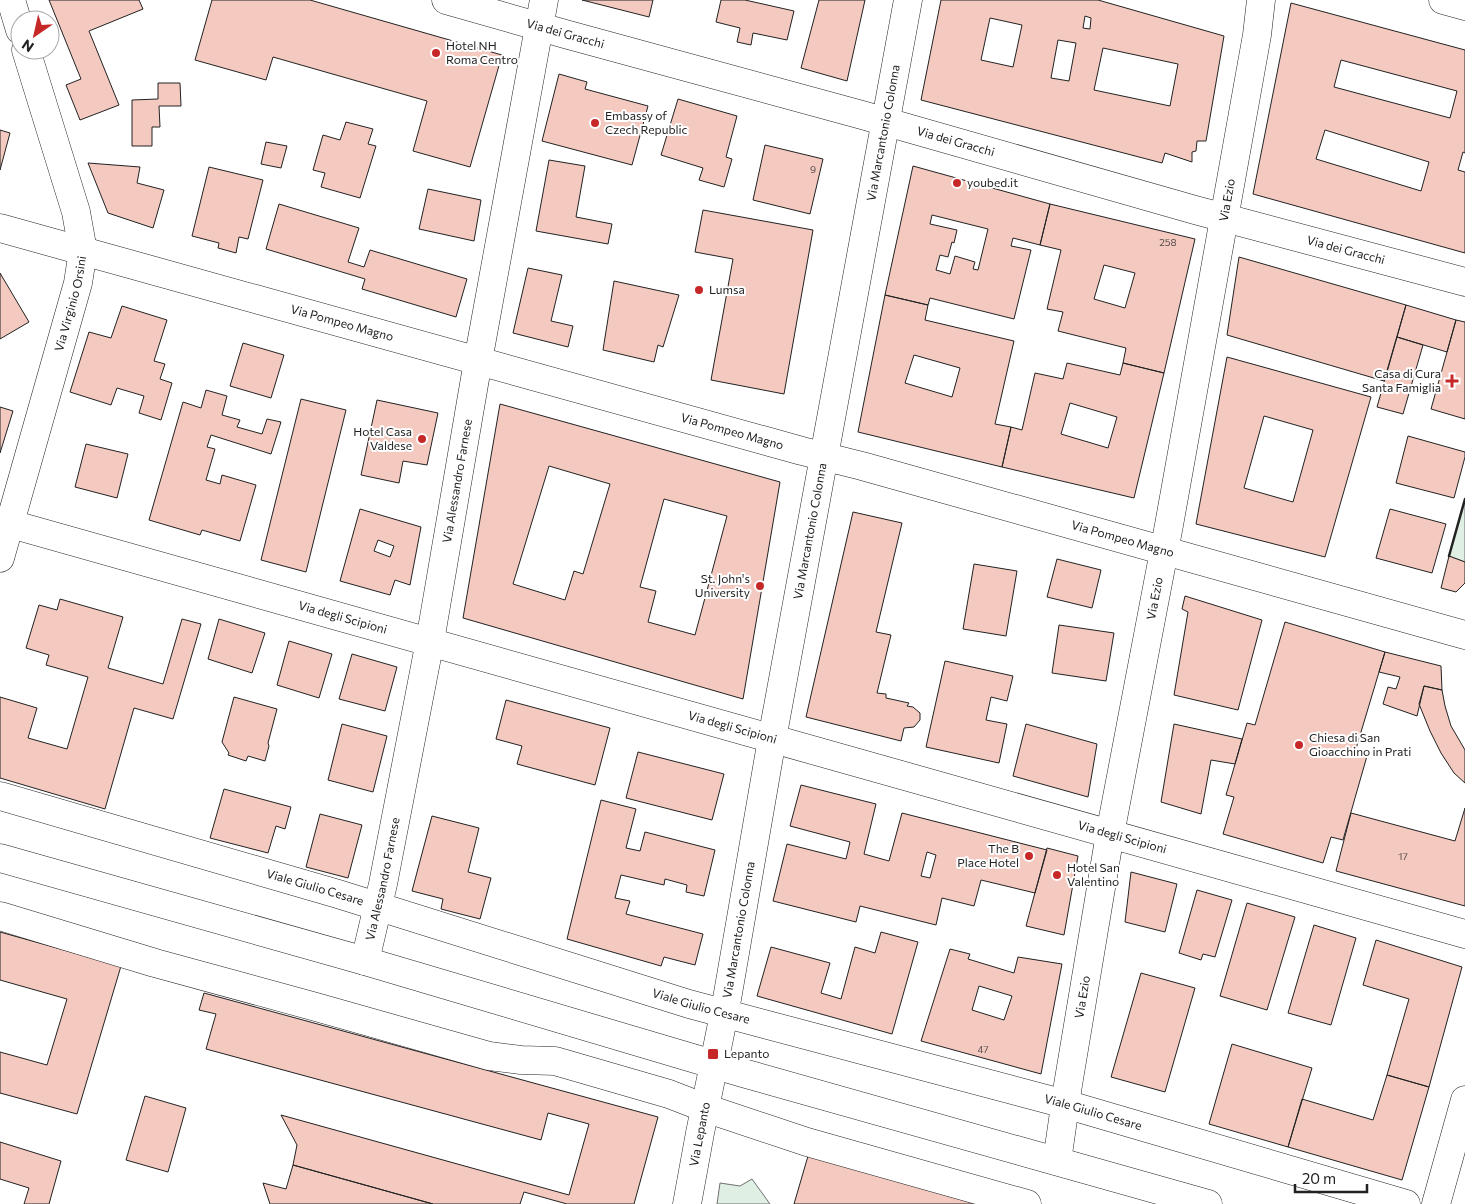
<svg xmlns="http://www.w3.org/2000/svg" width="1465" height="1204" font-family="Commissioner,sans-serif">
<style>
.green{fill:#e0efe3;stroke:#6f6f6f}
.building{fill:#f3c9c0;stroke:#222;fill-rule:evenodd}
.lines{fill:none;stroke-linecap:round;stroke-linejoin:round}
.minor-casing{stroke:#222;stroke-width:29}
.major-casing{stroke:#222;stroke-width:29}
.minor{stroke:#fff;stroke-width:28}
.major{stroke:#fff;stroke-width:28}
.wall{stroke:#222;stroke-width:2.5}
.poi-dot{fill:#c62828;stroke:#fff;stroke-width:2}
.labels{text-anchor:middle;stroke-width:4;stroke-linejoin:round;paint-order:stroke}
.number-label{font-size:10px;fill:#564c4a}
.street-label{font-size:12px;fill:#222;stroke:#fff}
.poi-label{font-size:12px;fill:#222;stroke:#fff;text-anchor:start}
</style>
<rect width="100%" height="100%" fill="#fff"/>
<path class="green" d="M1465 499V562L1449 556Z
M752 1179 770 1204H717L720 1183 740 1186Z"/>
<path class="building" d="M49 0H139L143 9 89 31 119 105 80 120 66 85 81 79Z
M212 0H310L502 55 470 167 413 151 427 101 273 57 266 80 195 60Z
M582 0H653L649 17Z
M721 0H745L794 11 787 40 753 33 751 45 737 42 740 28 716 22Z
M819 0H865L847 81 801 68Z
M941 0H1098L1224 36 1206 141H1197L1196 151 1192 152V162L1165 153 1162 163 921 100ZM1085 16 1091 18 1090 29 1083 28ZM990 18 1022 25 1013 67 981 60ZM1058 40 1076 43 1069 81 1051 78ZM1103 48 1178 64 1170 106 1094 90Z
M1291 3 1465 50V153L1463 152 1458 170 1465 172V253L1253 194ZM1341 60 1457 91 1450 118 1334 87ZM1325 130 1429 162 1421 191 1316 159Z
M559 74 587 82 585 89 648 106 632 165 542 141Z
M158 83H180L181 106H159L160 127H152V146H132V100L158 99Z
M678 99 737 116 726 157 732 159 724 187 699 180 703 168 661 155Z
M346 122 373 129 368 144 376 146 360 198 321 187 325 173 313 170 323 135 340 140Z
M0 130 10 133 0 170Z
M266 142 287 146 281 168 261 164Z
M765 145 823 159 810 214 753 200Z
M549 160 585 166 576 217 612 224 608 244 536 231Z
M88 163 140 167 137 183 164 190 153 228 108 213Z
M913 166 1050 204 1040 245 1013 238 1011 246 1031 250 1014 319 930 298 928 305 885 295ZM932 215 988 229 978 270 973 269 975 262 955 256 950 274 936 270 940 255 948 257 952 242 954 243 957 230 930 224Z
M209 167 263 180 248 239 239 237 236 253 218 248 219 243 192 236Z
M428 189 481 200 474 241 419 229Z
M279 204 359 228 348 262 364 267 370 250 467 279 456 317 362 289 365 279 266 249Z
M1050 204 1195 239 1164 373 1123 363 1126 348 1058 331 1063 312 1047 309 1061 250 1040 245ZM1104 265 1135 273 1125 308 1094 299Z
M703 210 813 230 784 394 711 380 733 259 695 252Z
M1239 257 1406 305 1384 381 1227 335Z
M528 268 562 275 551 321 573 326 568 347 513 333Z
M0 273 29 322 0 339Z
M614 281 679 295 663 347 658 345 654 362 603 350Z
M885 295 928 305 925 320 1014 341 995 424 1011 427 1002 467 858 432ZM914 355 960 368 952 397 905 383Z
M1406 305 1456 320 1447 352 1397 337Z
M122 306 167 320 154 361 165 364 160 379 172 383 161 420 139 413 144 396 117 388 111 405 70 392 89 332 111 338Z
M1456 320 1465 322V419L1431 409Z
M1397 337 1423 345 1403 414 1377 407Z
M243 343 284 355 271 398 230 386Z
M1227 357 1371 397 1325 557 1196 524ZM1264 416 1313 430 1293 502 1244 488Z
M1067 363 1120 375 1123 363 1164 373 1134 498 1002 467 1011 427 1022 430 1035 373 1063 379ZM1070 403 1117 417 1108 448 1061 434Z
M206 390 227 396 222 415 240 420 237 427 262 434 267 419 281 422 271 454 211 435 207 447 215 449 206 480 220 484 222 475 256 485 240 541 202 530 200 535 149 520 183 402 201 408Z
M301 399 346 410 306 572 261 560Z
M377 400 438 413 427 465 403 461 399 483 361 475Z
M500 404 780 482 743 699 463 618ZM549 466 610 484 583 574 574 571 565 600 513 584ZM664 499 727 516 695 635 648 622 656 591 640 587Z
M0 407 13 411 0 453Z
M1408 436 1465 452V457L1454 498 1396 483Z
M86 444 128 454 117 498 75 487Z
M360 509 421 527 410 585 395 580 390 595 340 581ZM378 540 394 546 390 557 374 551Z
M1390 509 1446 524 1432 573 1376 558Z
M853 512 902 523 876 632 891 635 877 693 886 694V698L909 703 907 706 913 707 920 713V720L914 727 904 728 901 741 806 717Z
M1449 556 1465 562V583L1456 592 1441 588Z
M1057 559 1101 570 1092 608 1047 597Z
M974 564 1017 571 1006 636 963 629Z
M1185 596 1262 620 1238 710 1174 695 1188 612 1182 609Z
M60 599 123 617 108 668 163 684 182 619 201 624 173 719 134 708 105 809 0 778V697L37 708 28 738 67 749 88 677 46 665 49 655 26 648 39 605 57 610Z
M219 619 265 633 252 673 208 659Z
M1285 622 1385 652 1355 752 1367 756 1343 840 1331 837 1323 863 1223 834 1234 797 1226 795 1247 723 1255 725Z
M1059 625 1114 633 1106 681 1052 673Z
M289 641 332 654 319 698 277 685Z
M1385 652 1441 666 1442 690 1424 686 1417 716 1383 704 1388 687 1396 689 1400 677 1379 672Z
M352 654 397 667 385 711 339 699Z
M945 661 1013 676 1007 701 991 697 986 720 1007 724 999 763 926 747Z
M1424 686 1442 690 1445 706 1451 726 1465 750V783L1454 773 1441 753 1430 731 1419 704Z
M234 697 277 709 268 743 269 746 265 761 248 756 246 761 228 755 229 753 222 742Z
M506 700 610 728 595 785 517 764 522 746 496 739Z
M342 724 387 736 373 792 328 780Z
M1026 724 1097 744 1088 797 1013 776Z
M1174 724 1242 739 1235 764 1211 760 1201 814 1161 802Z
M638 752 724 774 712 820 626 798Z
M801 785 876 804 864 854 889 861 902 813 1047 850 1035 893 981 880 974 906 942 898 936 925 860 906 856 922 773 901 787 844 846 859 850 842 790 826ZM927 852 936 855 930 878 921 876Z
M224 789 291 807 285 829 276 826 268 853 210 838Z
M601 800 636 809 626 848 640 851 645 832 715 850 704 896 686 892 687 885 665 879 664 885 621 875 615 898 630 901 626 914 703 934 695 965 664 957 661 966 567 939Z
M1465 808V906L1336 871 1351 813 1455 841Z
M320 814 362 825 348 878 306 867Z
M432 816 479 828 468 872 491 878 480 919 441 909 443 899 412 891Z
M1047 848 1078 856 1064 935 1026 926Z
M1131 872 1177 884 1165 932 1125 922Z
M1197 890 1232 900 1215 957 1203 954 1201 960 1179 953Z
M1247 903 1295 917 1267 1010 1220 996Z
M1314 925 1356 938 1331 1025 1288 1013Z
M0 932 121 966 77 1114 0 1093V1052L47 1065 67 999 0 980Z
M881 932 918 942 892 1034 757 996 771 947 830 963 821 993 841 999 855 947 875 953Z
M1376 940 1462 967 1429 1087 1387 1075 1409 999 1363 985Z
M950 949 970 954 968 959 1014 973 1018 957 1062 964 1041 1074 921 1041ZM979 986 1012 996 1004 1020 972 1010Z
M1141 973 1195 988 1165 1092 1111 1077Z
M204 993 658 1117 634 1204H567L524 1192 520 1204H433L293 1165 297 1145 281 1115 569 1195 589 1124 548 1113 541 1140 206 1049 216 1014 199 1010Z
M1232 1044 1312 1068 1288 1147 1209 1124Z
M1387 1075 1429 1087 1402 1180 1288 1147 1302 1099 1373 1120Z
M145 1096 186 1108 168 1172 126 1160Z
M0 1142 61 1161 49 1204H24L29 1188 0 1179Z
M808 1156 977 1204H794Z
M293 1165 433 1204H270L263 1183 286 1189Z"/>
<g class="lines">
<g class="minor-casing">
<g id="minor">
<path d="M11 0 20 30"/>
<path id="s1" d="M446 0 565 34 862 115 1195 210 1465 282"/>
<path id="s2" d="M0 228 802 451 862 466 1465 635"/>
<path id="s3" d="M0 521 1465 934"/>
<path id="s4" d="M0 558 78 283 83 251 76 212 26 50"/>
<path id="s5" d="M0 796 338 894 689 1004 1065 1104 1406 1204"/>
<path d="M0 858 365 961 743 1073 1208 1204"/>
<path d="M0 916 155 963 316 1007 489 1056 521 1060 555 1061 669 1094 705 1108 807 1142 1027 1204"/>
<path id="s6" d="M365 961 383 884 430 641 478 361 544 0"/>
<path id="s7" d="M1057 1161 1068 1085 1110 834 1169 525 1257 35 1261 0"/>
<path id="s8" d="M687 1204 700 1133 727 999 772 739 908 0"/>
<path d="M1436 1204 1465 1100"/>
</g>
</g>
<g class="major-casing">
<path id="major" d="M1443 0 1465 6"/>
</g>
<use href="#minor" class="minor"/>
<use href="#major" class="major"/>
<path class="wall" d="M1449 556 1465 499"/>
</g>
<g class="poi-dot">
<circle cx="436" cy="53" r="5"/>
<circle cx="595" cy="123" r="5"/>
<circle cx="957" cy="183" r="5"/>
<circle cx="699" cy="290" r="5"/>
<path d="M1449.5 373.5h5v5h5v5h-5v5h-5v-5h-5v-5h5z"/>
<circle cx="422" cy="439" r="5"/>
<circle cx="760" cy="586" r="5"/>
<circle cx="1299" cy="745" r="5"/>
<circle cx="1029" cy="856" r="5"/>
<circle cx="1057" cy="875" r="5"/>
<rect x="707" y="1048" width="12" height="12" rx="2.5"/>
</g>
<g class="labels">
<g class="number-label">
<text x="813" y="173">9</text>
<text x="1168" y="246">258</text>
<text x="1403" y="860">17</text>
<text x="983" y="1053">47</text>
</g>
<g class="street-label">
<text dy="4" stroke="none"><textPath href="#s1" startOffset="124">Via dei Gracchi</textPath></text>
<text dy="4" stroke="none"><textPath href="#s8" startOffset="1089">Via Marcantonio Colonna</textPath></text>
<text dy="4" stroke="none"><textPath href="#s1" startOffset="529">Via dei Gracchi</textPath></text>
<text dy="4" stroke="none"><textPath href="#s7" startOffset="976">Via Ezio</textPath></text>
<text dy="4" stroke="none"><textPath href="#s1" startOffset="934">Via dei Gracchi</textPath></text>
<text dy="4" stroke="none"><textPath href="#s4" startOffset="264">Via Virginio Orsini</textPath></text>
<text dy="4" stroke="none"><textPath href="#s2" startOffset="355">Via Pompeo Magno</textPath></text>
<text dy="4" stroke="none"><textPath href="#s2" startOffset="760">Via Pompeo Magno</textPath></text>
<text dy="4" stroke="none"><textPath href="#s6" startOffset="489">Via Alessandro Farnese</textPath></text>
<text dy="4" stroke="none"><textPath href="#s8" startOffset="684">Via Marcantonio Colonna</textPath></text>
<text dy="4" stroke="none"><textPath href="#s2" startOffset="1165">Via Pompeo Magno</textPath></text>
<text dy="4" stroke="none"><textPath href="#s7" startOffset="571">Via Ezio</textPath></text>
<text dy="4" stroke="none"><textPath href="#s3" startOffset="356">Via degli Scipioni</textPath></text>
<text dy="4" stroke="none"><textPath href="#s3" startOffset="761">Via degli Scipioni</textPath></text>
<text dy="4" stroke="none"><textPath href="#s3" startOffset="1166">Via degli Scipioni</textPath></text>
<text dy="4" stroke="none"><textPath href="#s6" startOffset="84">Via Alessandro Farnese</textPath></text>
<text dy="4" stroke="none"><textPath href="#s5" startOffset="328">Viale Giulio Cesare</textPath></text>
<text dy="4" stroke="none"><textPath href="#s8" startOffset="279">Via Marcantonio Colonna</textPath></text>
<text dy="4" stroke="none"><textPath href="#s7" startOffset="166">Via Ezio</textPath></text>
<text dy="4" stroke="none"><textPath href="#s5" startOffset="732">Viale Giulio Cesare</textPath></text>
<text dy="4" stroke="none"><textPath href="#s5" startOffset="1138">Viale Giulio Cesare</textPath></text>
<text dy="4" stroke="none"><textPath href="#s8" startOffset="71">Via Lepanto</textPath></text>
</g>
<g class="poi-label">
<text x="446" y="50">Hotel NH<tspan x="446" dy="14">Roma Centro</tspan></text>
<text x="605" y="120">Embassy of<tspan x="605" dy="14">Czech Republic</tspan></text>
<text x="967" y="187">youbed.it</text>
<text x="709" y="294">Lumsa</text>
<text x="1441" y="378" text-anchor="end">Casa di Cura<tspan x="1441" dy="14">Santa Famiglia</tspan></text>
<text x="412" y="436" text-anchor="end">Hotel Casa<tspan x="412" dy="14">Valdese</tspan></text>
<text x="750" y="583" text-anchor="end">St. John's<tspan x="750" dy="14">University</tspan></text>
<text x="1309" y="742">Chiesa di San<tspan x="1309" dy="14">Gioacchino in Prati</tspan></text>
<text x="1019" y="853" text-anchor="end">The B<tspan x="1019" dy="14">Place Hotel</tspan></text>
<text x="1067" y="872">Hotel San<tspan x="1067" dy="14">Valentino</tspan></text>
<text x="724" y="1058">Lepanto</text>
</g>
</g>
<g transform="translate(35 35) rotate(214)"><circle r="24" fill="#ffffff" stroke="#a7a7a7"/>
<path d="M0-4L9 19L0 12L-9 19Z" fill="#c62828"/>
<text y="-8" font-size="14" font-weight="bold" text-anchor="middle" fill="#222222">N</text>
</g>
<path d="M1295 1184v8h72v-8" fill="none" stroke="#222222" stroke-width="2.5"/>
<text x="1302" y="1184" font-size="15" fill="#222222" stroke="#ffffff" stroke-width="4" paint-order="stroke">20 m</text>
</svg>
